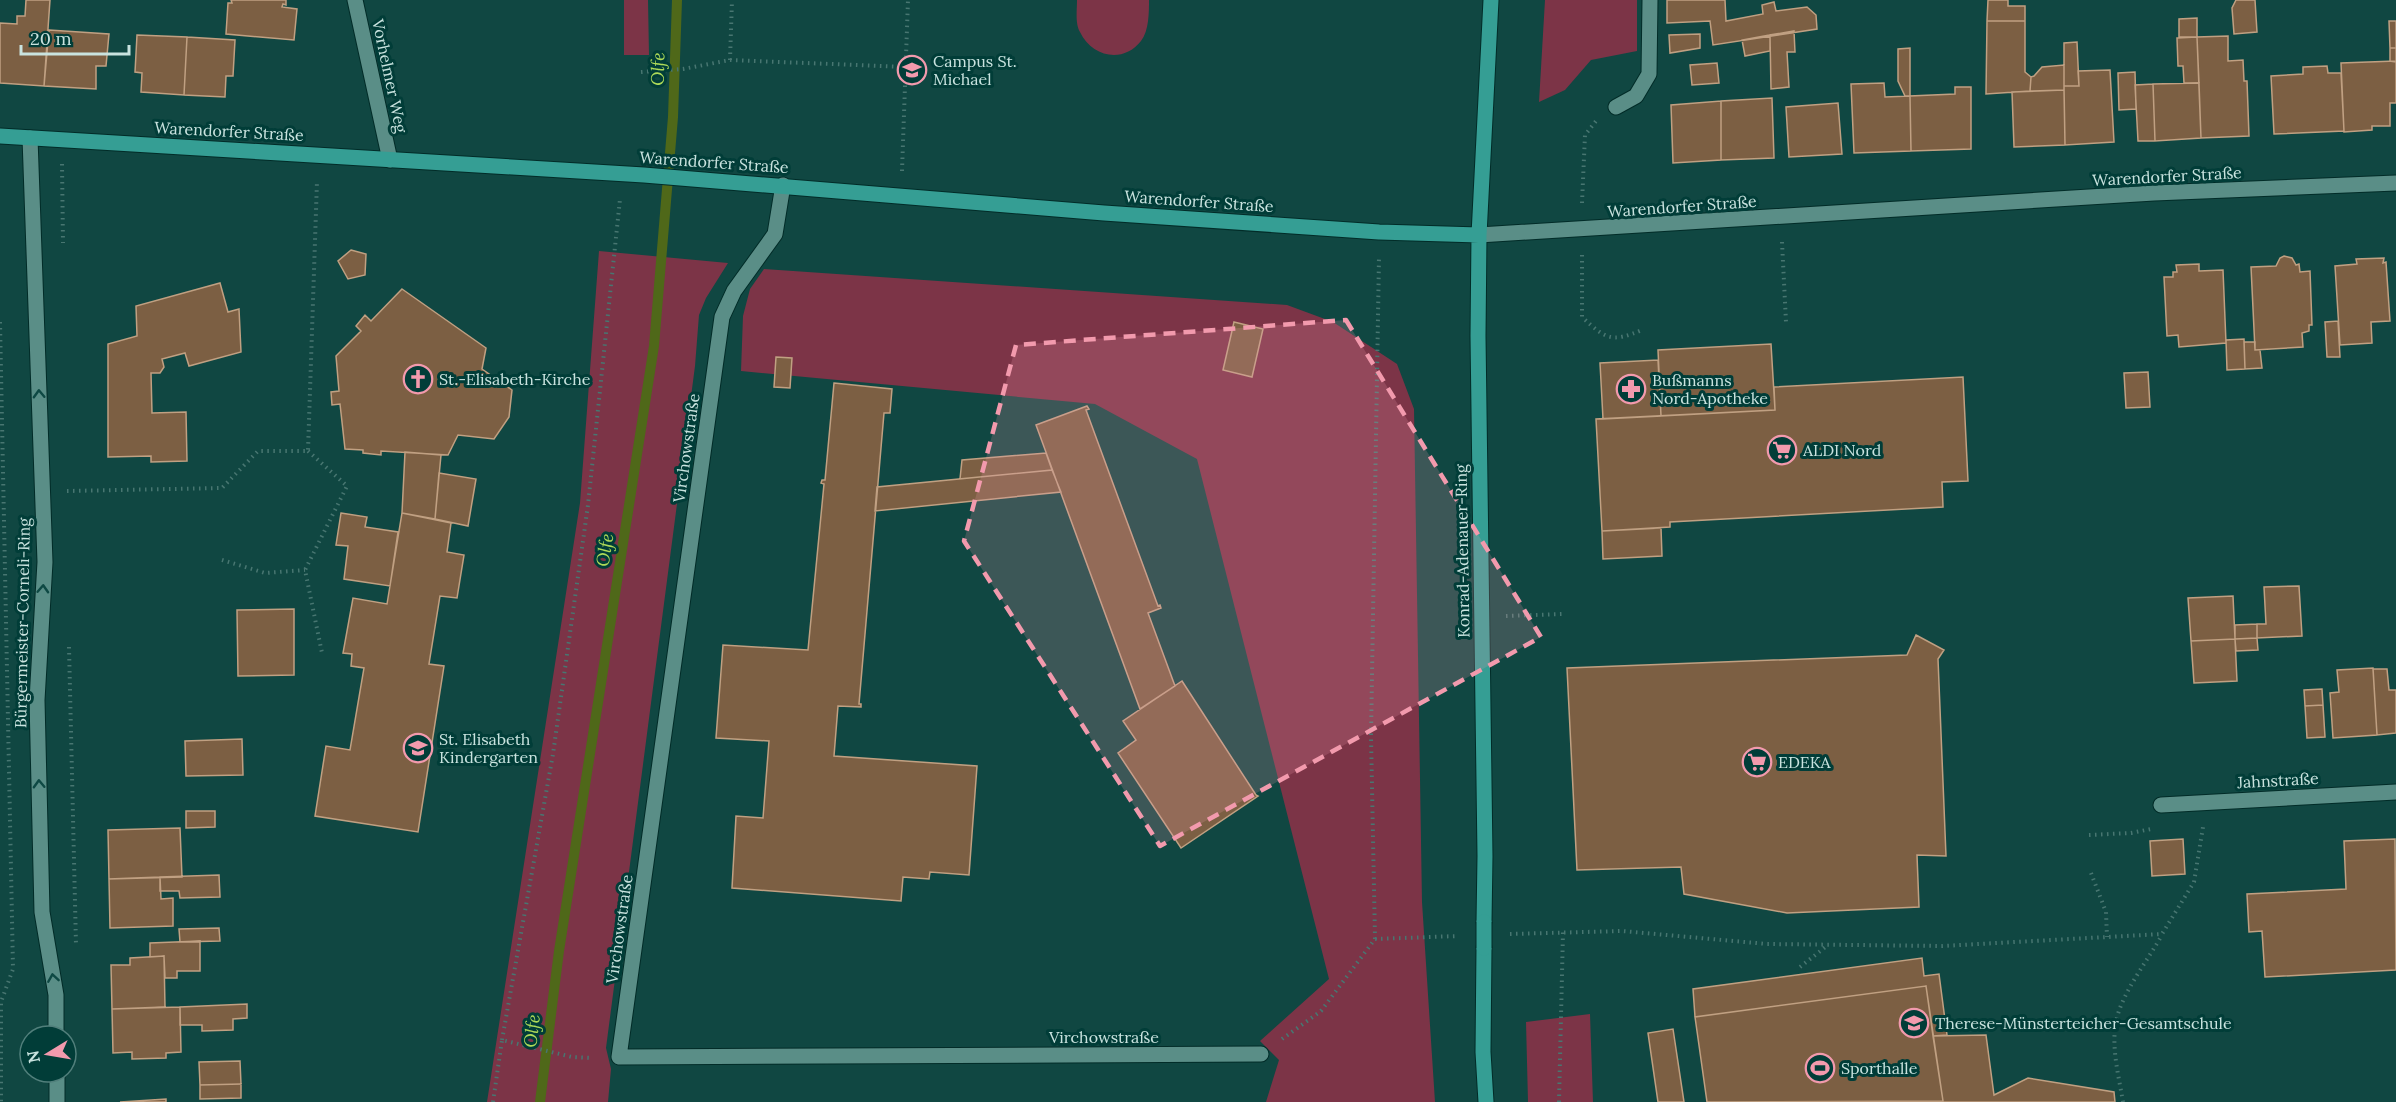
<svg xmlns="http://www.w3.org/2000/svg" width="2396" height="1102" font-family="Lora,serif">
<style>
.green{fill:#7c3447}
.lines{fill:none;stroke-linecap:round;stroke-linejoin:round}
.stream{stroke:#4f6819;stroke-width:10}
.building{fill:#7c5f43;stroke:#c0a082;stroke-width:1.5}
.minor-casing{stroke:#022c28;stroke-width:17}
.major-casing{stroke:#022c28;stroke-width:17}
.path{stroke:#487671;stroke-width:4;stroke-dasharray:1.5 4.5;stroke-linecap:butt}
.minor{stroke:#5a8e87;stroke-width:15}
.major{stroke:#359e94;stroke-width:15}
.major-bridge-casing{stroke:#022c28;stroke-width:17;stroke-linecap:butt}
.major-bridge{stroke:#359e94;stroke-width:15}
.oneway{stroke:#0e4944}
.marked{fill:#f29aad;fill-opacity:0.2;stroke:#f29aad;stroke-width:4.5;stroke-dasharray:12 8;stroke-linejoin:round}
.labels{text-anchor:middle;stroke-width:6;stroke-linejoin:round;paint-order:stroke}
.poi-label{font-size:16px;fill:#c9e3df;stroke:#013d38;text-anchor:start}
.street-label{font-size:16px;fill:#c9e3df;stroke:#013d38}
.water-label{font-size:18px;font-style:italic;fill:#aeda59;stroke:#013d38}
</style>
<rect width="100%" height="100%" fill="#104742"/>
<path class="green" d="M624 0H648L649 55H624Z
M1077 0H1149C1149 12 1149 31 1141 41 1123 64 1092 57 1080 32 1075 24 1077 10 1077 0Z
M1545 0H1637V51L1591 60 1565 90 1539 102Z
M599 251 728 263 706 298 699 315 695 366 606 1048 611 1069 608 1102H487L580 503Z
M764 269 1287 305 1333 322 1397 364 1414 409 1422 902 1435 1102H1266L1279 1060 1260 1041 1329 979 1197 459 1095 404 741 371 743 316 750 289Z
M1590 1014 1593 1102H1528L1526 1022Z"/>
<g class="lines">
<path class="stream" d="M540 1102 559 951 654 346 673 117 677 0"/>
</g>
<path class="building" d="M26 0H50L44 86 0 83V23L17 24V16H25Z
M231 0H286V5L283 4 282 7 297 9 294 40 226 34 228 3H232Z
M1667 0H1725L1726 21 1763 14 1762 5 1774 2 1776 11 1807 7 1816 15 1817 29 1713 45 1710 21 1667 23Z
M1988 0H2008V6H2025V21H1987Z
M2236 0H2255L2257 32 2234 34 2232 8Z
M2197 18V37H2179V19Z
M1987 21H2025V72L2031 77 2030 91 1986 94Z
M2389 21H2396V48H2390Z
M49 30 109 34 106 66H96V89L44 86Z
M1794 31 1795 52H1787L1789 87 1771 89 1770 35Z
M1700 34V48L1670 53 1669 35Z
M137 35 187 37 184 95 141 92 142 73 135 72Z
M1770 35V51L1745 56 1742 40Z
M2228 36V61L2243 60 2244 81H2247L2249 136 2201 138 2197 37Z
M187 37 235 40 233 76H226L225 97 184 95Z
M2197 37 2199 83H2184L2183 66H2178L2177 38Z
M2077 42 2079 86H2064V43Z
M1910 48V96H1905L1898 81V49Z
M2390 48H2396V62L2390 61Z
M2396 61V103H2390V126H2372V130L2344 132 2341 63Z
M1717 63 1719 83 1692 85 1690 65Z
M2064 65V90L2030 91 2031 77 2034 76 2042 67Z
M2327 66 2328 73H2341L2344 131 2274 134 2271 76 2303 74V67Z
M2110 70 2114 142 2065 145 2064 86H2079L2078 71Z
M2135 72 2136 109 2119 110 2118 73Z
M1884 83 1885 97 1910 96 1911 151 1854 153 1851 84Z
M2199 83 2201 138 2155 141 2153 84Z
M2153 84 2155 141H2138L2135 85Z
M1955 87H1971V149L1911 151 1910 96 1955 94Z
M2064 90 2065 145 2014 147 2012 92Z
M1772 98 1774 158 1721 160V101Z
M1721 101V160L1673 163 1671 105Z
M1838 103 1842 154 1789 157 1786 107Z
M351 250 366 254 365 275 348 279 338 261Z
M2284 256 2292 258 2296 265 2299 264 2300 272 2310 271 2312 325H2309V331L2302 333 2303 347 2255 350 2251 267 2276 266 2280 258Z
M2384 258 2383 263 2386 262 2390 321 2371 322 2372 343 2340 345 2335 266 2357 264 2356 259Z
M2199 264V271L2223 270 2226 343 2179 347 2178 335 2167 336 2164 277H2173V272H2177L2176 265Z
M220 283 228 312 239 309 241 352 189 366 185 353 162 359 164 367 160 373H151L152 413 186 412 187 461 151 462V456L108 457V344L137 336 136 306Z
M402 289 486 348 482 369 512 390 509 417 494 439 458 435 448 455 381 451V455L363 453V450L345 449 340 404 332 405 331 392 339 391 336 356 361 331 356 326 365 315 371 321Z
M2338 321 2340 357H2327L2325 322Z
M1234 322 1263 329 1252 377 1223 370Z
M2244 339 2245 369 2227 370 2226 340Z
M2244 342H2255V350H2260L2262 368 2245 369Z
M1771 344 1775 410 1661 416 1658 350Z
M776 357 792 358 790 388 774 387Z
M1658 360 1661 416 1603 419 1600 363Z
M2148 372 2150 407 2126 408 2124 373Z
M1963 377 1968 481 1942 482 1943 507 1670 522V527L1602 531 1596 419 1775 410 1774 387Z
M834 383 892 389 890 413H884L859 704H861V707L838 706 834 756 977 766 969 875 930 872 929 879 903 877 901 901 732 888 736 816 763 818 769 741 716 738 723 645 808 650 824 484 821 483 822 480H825Z
M1087 406 1089 409 1086 410 1158 606 1160 605 1161 608 1148 613 1175 686 1140 709 1036 425Z
M405 452 441 455 435 519 402 513Z
M1046 453 1052 470 960 479 962 460Z
M1052 470 1061 492 875 511 877 487Z
M439 473 476 479 468 526 435 519Z
M341 513 367 517 365 527 398 532 390 586 344 579 348 546 336 545Z
M402 513 451 523 447 552 464 555 457 598 440 596 429 664 444 666 418 832 315 816 326 746 350 750 364 668 351 666 352 654 343 653 353 598 387 604Z
M1661 528 1662 556 1603 559 1602 531Z
M2299 586 2302 636 2257 638V624H2266L2264 587Z
M2233 596 2235 639 2191 641 2188 598Z
M294 609V675L238 676 237 610Z
M2257 624V638L2235 639V625Z
M1916 635 1944 650 1938 659 1946 856 1917 855 1919 907 1787 913 1684 894 1681 867 1577 870 1567 668 1907 655Z
M2257 638 2258 650 2236 651 2235 639Z
M2235 639 2237 681 2194 683 2191 641Z
M2373 668 2377 735 2333 738 2330 693 2339 692 2337 670Z
M2373 669H2387L2389 690H2396V733L2377 735Z
M1182 681 1256 795 1258 796 1181 848 1118 753 1136 740 1123 721Z
M2322 689 2323 705 2305 706 2304 690Z
M2323 705 2325 737 2307 738 2305 706Z
M242 739 243 775 186 776 185 741Z
M186 811H215V827L186 828Z
M180 828 182 877 109 879 108 830Z
M2183 839 2185 874 2152 876 2150 841Z
M2395 839 2396 970 2265 977 2262 931 2249 932 2247 894 2346 889 2344 841Z
M219 875 220 897 180 898 179 891H160V877Z
M160 877 161 899 173 898V926L110 928 109 879Z
M219 928 220 941 180 942 179 929Z
M200 941V971H177V978H165L164 956 150 957V943Z
M164 956 165 1007 112 1009 111 965H130V958Z
M1922 958 1924 976 1939 974 1947 1035 1933 1036 1926 986 1695 1017 1693 989Z
M1926 986 1943 1101 1707 1102 1695 1017Z
M247 1004V1018L233 1019V1030L202 1031V1025H180V1007Z
M180 1007 181 1052 166 1053V1058L132 1059V1052L113 1053 112 1009Z
M1673 1029 1684 1102H1658L1648 1033Z
M1986 1035 1994 1095 2028 1078 2114 1092 2115 1102H1936L1943 1101 1933 1036Z
M240 1061 241 1084 200 1085 199 1062Z
M241 1084V1098L200 1099V1085Z
M166 1099V1102H120Z"/>
<g class="lines">
<g class="minor-casing">
<path id="minor" d="M355 0 390 160
M1616 107 1636 96 1649 74 1650 0
M30 138 45 562 37 700 42 912 56 995V1036
M783 185 775 234 734 291 722 317 619 1057 1261 1054
M1479 235 2154 193 2396 183
M2161 805 2396 792
M57 1072V1102"/>
</g>
<g class="major-casing">
<path id="major" d="M0 136 644 175 1104 213 1379 232 1479 235
M1484 922 1485 856 1478 336 1479 235 1491 0
M1484 948 1483 1052 1486 1102"/>
</g>
<path class="path" d="M730 60 906 67
M641 72 683 69 730 60 732 0
M62 164 63 243
M902 171 908 0
M1582 203 1585 135 1596 121
M1782 242 1786 322
M1582 255V317C1606 339 1611 343 1642 330
M0 322 13 969 1 1002V1102
M308 451 347 486 305 570 322 653
M67 491 222 488 258 451H308L317 181
M222 560 265 573 305 570
M1506 616 1562 614
M69 647 76 945
M2089 835 2131 833 2151 829
M2091 873 2106 912 2107 937
M1510 934 1622 931 1767 944 1942 946 2162 934 2194 882 2203 827
M1375 939 1458 936
M1800 967 1828 945
M1282 1039 1321 1011 1375 939 1371 736 1379 257
M502 1040 553 754 588 505 620 199
M493 1102 502 1040 572 1057 593 1058
M1559 1102 1563 932
M2123 1102C2119 1077 2111 1048 2116 1022 2121 994 2148 960 2162 935"/>
<use href="#minor" class="minor"/>
<use href="#major" class="major"/>
<g class="major-bridge-casing">
<path id="major-bridge" d="M1484 922V948"/>
</g>
<use href="#major-bridge" class="major-bridge"/>
</g>
<defs><path id="oneway-chevron" d="M-2-3.5L2.5 0L-2 3.5" fill="none" stroke-width="1.6" stroke-linecap="round" stroke-linejoin="round" transform="scale(1.5)"/></defs>
<g class="oneway">
<use href="#oneway-chevron" transform="translate(39 394) rotate(-92)"/>
<use href="#oneway-chevron" transform="translate(43 589) rotate(-87)"/>
<use href="#oneway-chevron" transform="translate(39 784) rotate(-92)"/>
<use href="#oneway-chevron" transform="translate(53 978) rotate(-99)"/>
</g>
<path class="marked" d="M1346 320 1541 637 1160 846 964 541 1016 345Z"/>
<defs>
<g id="school-ring" transform="scale(1.5)"><circle r="9.5" fill="#013d38" stroke="#f29aad" stroke-width="1.5"/><path d="M0-5L7-2L0 1L-7-2ZM-4 1L0 2.5L4 1V4Q0 6-4 4Z" fill="#f29aad"/></g>
<g id="church-ring" transform="scale(1.5)"><circle r="9.5" fill="#013d38" stroke="#f29aad" stroke-width="1.5"/><path d="M-1.2-6h2.4v3.5h3.3v2.4h-3.3V6h-2.4V-.1h-3.3v-2.4h3.3Z" fill="#f29aad"/></g>
<g id="pharmacy-ring" transform="scale(1.5)"><circle r="9.5" fill="#013d38" stroke="#f29aad" stroke-width="1.5"/><path d="M-2-6h4v4h4v4h-4v4h-4v-4h-4v-4h4Z" fill="#f29aad"/></g>
<g id="supermarket-ring" transform="scale(1.5)"><circle r="9.5" fill="#013d38" stroke="#f29aad" stroke-width="1.5"/><path d="M-6-5.5h2.5l.6 2H6L4.5 2H-2.5L-4.4-4H-6ZM-1.5 3.2a1.3 1.3 0 1 0 .1 0ZM3 3.2a1.3 1.3 0 1 0 .1 0Z" fill="#f29aad"/></g>
<g id="stadium-ring" transform="scale(1.5)"><circle r="9.5" fill="#013d38" stroke="#f29aad" stroke-width="1.5"/><path d="M0-5a6.5 5 0 1 0 0 10a6.5 5 0 1 0 0-10ZM-3.5-1.8h7v3.6h-7Z" fill="#f29aad"/></g>
</defs>
<g fill-rule="evenodd">
<use href="#school-ring" x="912" y="70"/>
<use href="#church-ring" x="418" y="379"/>
<use href="#pharmacy-ring" x="1631" y="389"/>
<use href="#supermarket-ring" x="1782" y="450"/>
<use href="#school-ring" x="418" y="748"/>
<use href="#supermarket-ring" x="1757" y="762"/>
<use href="#school-ring" x="1914" y="1023"/>
<use href="#stadium-ring" x="1820" y="1068"/>
</g>
<g class="labels">
<g class="poi-label">
<text x="933" y="67">Campus St.<tspan x="933" dy="18">Michael</tspan></text>
<text x="439" y="385">St.-Elisabeth-Kirche</text>
<text x="1652" y="386">Bußmanns<tspan x="1652" dy="18">Nord-Apotheke</tspan></text>
<text x="1803" y="456">ALDI Nord</text>
<text x="439" y="745">St. Elisabeth<tspan x="439" dy="18">Kindergarten</tspan></text>
<text x="1778" y="768">EDEKA</text>
<text x="1935" y="1029">Therese-Münsterteicher-Gesamtschule</text>
<text x="1841" y="1074">Sporthalle</text>
</g>
<g class="street-label">
<text transform="translate(390 76) rotate(78)" y="6">Vorhelmer Weg</text>
<text transform="translate(229 131) rotate(3)" y="6">Warendorfer Straße</text>
<text transform="translate(714 162) rotate(4)" y="6">Warendorfer Straße</text>
<text transform="translate(2167 176) rotate(-3)" y="6">Warendorfer Straße</text>
<text transform="translate(1199 201) rotate(4)" y="6">Warendorfer Straße</text>
<text transform="translate(1682 206) rotate(-4)" y="6">Warendorfer Straße</text>
<text transform="translate(686 448) rotate(-82)" y="6">Virchowstraße</text>
<text transform="translate(1462 551) rotate(-91)" y="6">Konrad-Adenauer-Ring</text>
<text transform="translate(22 623) rotate(-89)" y="6">Bürgermeister-Corneli-Ring</text>
<text transform="translate(2278 780) rotate(-3)" y="6">Jahnstraße</text>
<text transform="translate(619 929) rotate(-82)" y="6">Virchowstraße</text>
<text x="1104" y="1043">Virchowstraße</text>
</g>
<g class="water-label">
<text transform="translate(658 69) rotate(-88)" y="6">Olfe</text>
<text transform="translate(605 550) rotate(-81)" y="6">Olfe</text>
<text transform="translate(532 1031) rotate(-83)" y="6">Olfe</text>
</g>
</g>
<g transform="translate(48 1054) rotate(259)"><circle r="28" fill="#013d38" stroke="#517f7b" stroke-width="1.5"/>
<path d="M0-4.5L10 22L0 15L-10 22Z" fill="#f29aad"/>
<text y="-9" font-size="16" font-weight="bold" text-anchor="middle" fill="#c9e3df">N</text>
</g>
<path d="M21 45v9h108v-9" fill="none" stroke="#c9e3df" stroke-width="3"/>
<text x="30" y="45" font-size="18" fill="#c9e3df" stroke="#013d38" stroke-width="4.5" paint-order="stroke">20 m</text>
</svg>
